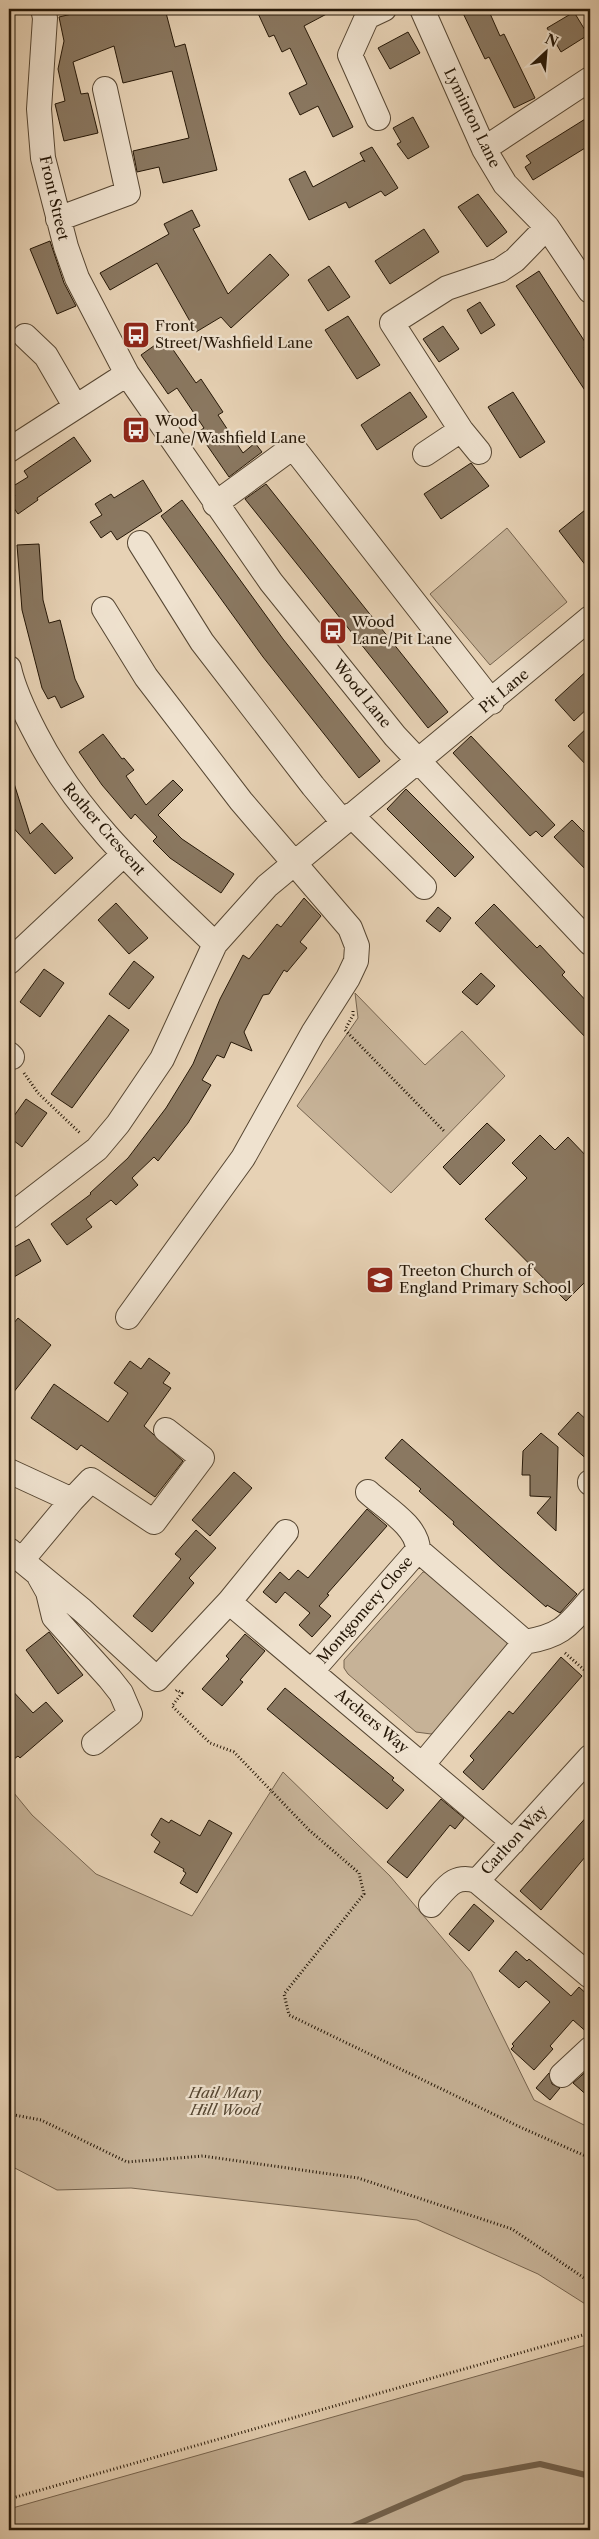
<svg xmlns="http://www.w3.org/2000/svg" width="599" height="2539" font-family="'Libre Caslon Text',serif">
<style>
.green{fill:#c6b297;stroke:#76644f}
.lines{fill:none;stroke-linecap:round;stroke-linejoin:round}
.stream{stroke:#72614c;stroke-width:6}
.building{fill:#8a7861;stroke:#251707}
.minor-casing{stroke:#564632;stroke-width:26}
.path{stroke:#251707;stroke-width:3;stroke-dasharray:1 2.5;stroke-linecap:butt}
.minor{stroke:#efe2cf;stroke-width:24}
.labels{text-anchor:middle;stroke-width:4.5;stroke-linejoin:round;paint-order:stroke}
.street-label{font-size:15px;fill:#251707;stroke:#efe2cf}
.poi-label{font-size:15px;fill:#251707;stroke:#efe2cf;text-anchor:start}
.park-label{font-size:15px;font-style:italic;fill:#554632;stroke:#efe2cf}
</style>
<rect width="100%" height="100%" fill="#e7d2b5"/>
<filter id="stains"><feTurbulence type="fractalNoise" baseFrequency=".004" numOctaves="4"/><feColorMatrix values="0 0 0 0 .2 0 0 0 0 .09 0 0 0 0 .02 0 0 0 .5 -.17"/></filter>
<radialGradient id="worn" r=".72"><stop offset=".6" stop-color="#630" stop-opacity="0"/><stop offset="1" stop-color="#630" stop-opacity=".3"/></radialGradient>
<path class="green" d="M507 528 567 602 490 665 430 594Z
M355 993 425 1065 462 1031 505 1076 391 1193 297 1106 358 1018Z
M423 1572H429L507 1639V1645L437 1731 431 1734 416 1732 348 1674 344 1668V1660Z
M283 1772 390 1876 471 1972 534 2100 590 2128V2307L538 2274 417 2220 131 2188 57 2190 9 2165V1787L32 1815 96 1874 192 1916Z
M590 2344V2530H9V2509Z"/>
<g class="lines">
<path class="stream" d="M344 2530 464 2478 540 2464 590 2476"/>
</g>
<path class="building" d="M93 9H165L175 47 185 44 217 170 163 183 159 167 137 172 133 151 189 138 172 71 123 83 114 46 73 62 81 94 88 93 98 133 64 141 55 104 65 101 58 69 64 41 59 17Z
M256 9H336L304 26 353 127 333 137 318 106 300 115 289 93 307 84 290 48 282 52 274 35 269 37Z
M461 9H488L500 36 504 34 535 98 514 108 489 57 485 59Z
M574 12 588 35 561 52 547 28Z
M408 32 420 53 390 69 378 48Z
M590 116V145L533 180 525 167 531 163 526 156Z
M413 117 429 147 408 159 397 144 401 142 393 128Z
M372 147 398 188 385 196 381 191 349 208 346 202 309 220 289 179 305 171 313 187 363 160 365 162 360 153Z
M478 194 507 232 487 247 458 207Z
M192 210 200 226 193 229 228 294 270 254 289 275 231 328 221 317 196 332 157 263 110 290 100 273 169 234 164 224Z
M424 229 439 252 390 284 375 261Z
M50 241 64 283 76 306 57 314 30 249Z
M329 266 350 297 328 311 308 280Z
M539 271 587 345 584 347 590 356V398L516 286Z
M480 302 495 325 481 334 467 310Z
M348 316 380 365 357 379 325 330Z
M443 326 459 349 439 362 423 339Z
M165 338 196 383 201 379 223 412 218 415 243 453 255 443 262 452 229 477 198 432 204 428 177 388 168 394 141 355Z
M410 392 427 417 377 450 361 425Z
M513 392 545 442 520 458 488 407Z
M74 437 91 461 37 498 38 500 18 514 9 501 15 496 10 488 28 477 24 471Z
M471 463 489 486 441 519 424 494Z
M143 480 162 511 117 540 111 531 101 538 90 522 102 515 95 504 111 494 114 498Z
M266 484 448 712 428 728 245 499Z
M182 500 283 639 380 761 359 778 263 657 161 516Z
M590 506V571L559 531Z
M39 544 43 600 49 623 60 620 75 679 84 697 61 708 55 696 48 699 42 688 22 610 17 545Z
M590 668V706L574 721 555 700Z
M590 725V769L568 746Z
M103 734 122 759 124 758 134 770 126 776 146 805 173 780 183 790 158 815 182 839 234 874 221 893 170 858 153 841 157 837 135 814 131 819 102 785 79 752Z
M471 736 555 825 542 837 536 831 530 836 453 753Z
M12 777 30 834 42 823 73 858 55 874 9 823V778Z
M406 789 474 857 455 877 387 809Z
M572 820 590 838V874L554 837Z
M304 898 321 916 300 942 307 948 287 972 284 970 269 994 263 995 244 1032 252 1051 231 1042 224 1058 217 1055 202 1080 211 1085 188 1123 158 1161 154 1157 132 1178 138 1185 116 1205 111 1200 86 1219 92 1227 67 1245 51 1224 91 1194 90 1193 128 1158 166 1108 193 1064 220 999 243 955 249 959 277 924 281 927Z
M116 903 148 938 129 954 98 920Z
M494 904 537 948 540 945 565 972 562 975 590 1005V1042L475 923Z
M438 907 451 918 440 932 426 921Z
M134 961 154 977 129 1009 109 994Z
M44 969 64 983 40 1017 20 1002Z
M481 973 495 986 477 1005 462 992Z
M109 1015 129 1030 72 1108 51 1094Z
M26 1099 47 1113 22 1147 9 1137V1123Z
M487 1123 505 1140 460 1185 443 1167Z
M540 1135 555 1150 568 1137 590 1160V1277L566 1301 485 1219 527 1178 512 1163Z
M29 1239 41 1261 14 1277 9 1269V1250Z
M18 1318 51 1345 9 1398V1329Z
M149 1358 170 1373 163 1383 171 1388 144 1426 183 1461 155 1497 81 1445 77 1450 31 1418 54 1384 108 1422 128 1393 114 1383 130 1361 141 1369Z
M578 1412 590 1423V1462L558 1434Z
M541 1433 558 1447 556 1531 537 1513 551 1497 530 1496V1475H522L523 1451Z
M402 1439 577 1594 560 1613 547 1605 546 1607 500 1567 453 1524 454 1522 419 1491 421 1489 385 1458Z
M234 1472 252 1488 210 1536 192 1520Z
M367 1509 387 1526 327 1594 329 1595 319 1606 331 1616 312 1637 299 1625 310 1613 285 1592 276 1603 263 1592 280 1572 289 1580 298 1570 308 1578Z
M196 1530 216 1548 189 1578 194 1583 152 1632 133 1616 181 1559 175 1554Z
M49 1632 83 1675 58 1694 26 1650Z
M245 1634 265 1651 240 1680 243 1682 222 1706 202 1689 229 1659 226 1656Z
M561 1657 582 1676 483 1790 463 1772 474 1760 470 1756 509 1711 513 1714Z
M9 1687 33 1713 46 1702 63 1721 20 1758 18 1756 9 1763Z
M285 1688 394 1778 392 1780 404 1790 387 1809 267 1709Z
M441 1799 464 1818 455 1829 450 1825 407 1878 387 1862Z
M590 1813V1851L541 1910 520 1891Z
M161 1818 169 1823 171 1820 200 1836 209 1820 232 1833 197 1893 180 1883 186 1873 183 1871 184 1869 154 1852 160 1842 151 1835Z
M474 1904 494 1921 469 1951 449 1934Z
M516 1951 527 1961 529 1959 571 1996 579 1987 590 1997V2035L573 2020 550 2046 553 2049 534 2070 511 2049 514 2046 512 2044 550 2002 526 1981 519 1988 499 1971Z
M590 2068V2098L573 2083Z
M549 2073 552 2084 560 2088 550 2100 536 2088Z"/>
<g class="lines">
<g class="minor-casing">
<path id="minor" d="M43 9 45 18 39 109 43 158 66 247 77 278 127 374 271 582 395 736 590 943
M422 9 484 149 505 184 547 227 590 291
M378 118 350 55 367 17 384 9
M484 149 590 79
M58 219 128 193 105 89
M25 336 46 356 75 406
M461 430 479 452
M9 450 127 374
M425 454 461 430 392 323 447 288 500 270 515 260 547 227
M215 504 293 447 492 702
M140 543 202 642 313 786 343 822
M104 609 146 677 241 801 350 928 357 946 356 961 348 978 313 1033 243 1158 128 1317
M9 668C14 691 25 713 36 734 79 818 148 879 215 944
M351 815 424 887
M9 962 123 855
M9 1054 12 1057
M9 1217 97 1149 118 1124 162 1059 215 944 267 886 590 618
M9 1471 72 1500 22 1560
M590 1483V1482
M368 1492C384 1507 418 1526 418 1550
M72 1500 91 1480 154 1522 202 1458 166 1430
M9 1550 82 1610 157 1679 229 1602 286 1532
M39 1576 48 1592 54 1617 110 1679 121 1693 130 1714 94 1743
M229 1602 513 1842
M525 1642C561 1636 567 1627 590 1600
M312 1671 418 1550 525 1642 423 1764
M477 1881 590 1757
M431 1905C446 1889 453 1873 477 1881L590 1976
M562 2075 590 2049"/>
</g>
<path class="path" d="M353 1011V1015L345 1030 445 1132
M24 1073 38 1093 81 1134
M565 1653 590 1675
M176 1691 177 1690 182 1693 172 1706 210 1743 234 1752 309 1830 359 1873 364 1894 284 1994 289 2015 520 2127 590 2158
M9 2114 41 2120 127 2162 203 2156 358 2178 512 2229 590 2282
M9 2499 590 2333"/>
<use href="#minor" class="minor"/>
</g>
<defs>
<g id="bus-square" transform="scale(1.4375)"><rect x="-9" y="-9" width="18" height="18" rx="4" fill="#8f2418" stroke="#efe2cf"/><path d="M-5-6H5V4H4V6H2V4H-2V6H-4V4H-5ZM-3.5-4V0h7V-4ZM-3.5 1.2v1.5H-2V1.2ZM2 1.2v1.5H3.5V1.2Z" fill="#fff"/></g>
<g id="school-square" transform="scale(1.4375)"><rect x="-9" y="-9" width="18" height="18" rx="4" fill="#8f2418" stroke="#efe2cf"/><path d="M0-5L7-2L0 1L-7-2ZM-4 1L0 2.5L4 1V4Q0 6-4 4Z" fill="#fff"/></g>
</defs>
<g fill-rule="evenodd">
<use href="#bus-square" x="136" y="335"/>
<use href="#bus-square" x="136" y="430"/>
<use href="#bus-square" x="333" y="631"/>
<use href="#school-square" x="380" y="1280"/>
</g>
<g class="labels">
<g class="street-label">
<text transform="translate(472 118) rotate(64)" y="5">Lyminton Lane</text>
<text transform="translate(54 198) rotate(77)" y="5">Front Street</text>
<text transform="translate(504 691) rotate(-40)" y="5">Pit Lane</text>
<text transform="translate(362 694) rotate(51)" y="5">Wood Lane</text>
<text transform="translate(104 829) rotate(49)" y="5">Rother Crescent</text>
<text transform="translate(365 1610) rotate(-49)" y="5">Montgomery Close</text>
<text transform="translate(372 1721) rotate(40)" y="5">Archers Way</text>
<text transform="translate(514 1840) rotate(-47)" y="5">Carlton Way</text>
</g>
<g class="poi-label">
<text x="155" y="331">Front<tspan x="155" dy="17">Street/Washfield Lane</tspan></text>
<text x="155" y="426">Wood<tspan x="155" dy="17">Lane/Washfield Lane</tspan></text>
<text x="352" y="627">Wood<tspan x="352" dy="17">Lane/Pit Lane</tspan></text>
<text x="399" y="1276">Treeton Church of<tspan x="399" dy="17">England Primary School</tspan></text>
</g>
<g class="park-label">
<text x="225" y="2098">Hail Mary<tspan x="225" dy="17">Hill Wood</tspan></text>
</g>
</g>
<rect width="599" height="2539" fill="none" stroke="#e7d2b5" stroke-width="30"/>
<rect x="10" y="10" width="579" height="2519" fill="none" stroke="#251707" stroke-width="2.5"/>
<rect x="15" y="15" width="569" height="2509" fill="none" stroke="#251707"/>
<g transform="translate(546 52) rotate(26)" stroke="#efe2cf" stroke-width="4" paint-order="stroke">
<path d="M0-4L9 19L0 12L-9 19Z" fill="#251707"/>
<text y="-8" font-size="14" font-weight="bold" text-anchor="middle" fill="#251707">N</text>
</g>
<rect width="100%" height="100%" filter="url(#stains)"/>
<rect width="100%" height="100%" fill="url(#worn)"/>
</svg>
